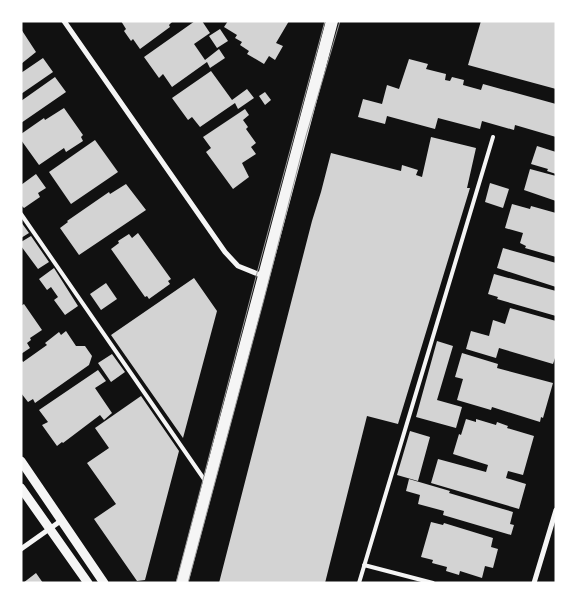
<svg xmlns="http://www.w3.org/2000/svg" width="577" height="604" font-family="Montserrat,sans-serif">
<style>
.building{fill:#d3d3d3}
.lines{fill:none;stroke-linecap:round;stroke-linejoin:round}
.service{stroke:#f5f5f5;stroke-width:4}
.minor{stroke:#f5f5f5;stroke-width:5}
.tertiary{stroke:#f5f5f5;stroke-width:9}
.primary{stroke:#f5f5f5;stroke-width:12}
.tram{stroke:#9a9a9a;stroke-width:1}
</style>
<rect width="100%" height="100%" fill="#111"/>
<path class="building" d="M121 21H173L169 25 170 27 140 49 133 39 131 41 124 31 126 29Z
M195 21H202L210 33 194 44 205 60 219 49 225 58 210 68 207 62 172 87 163 74 159 78 144 57Z
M228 21H289L276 43 283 46 275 60 269 56 264 64 247 54 249 51 240 45 242 42 235 38 237 35 224 27Z
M481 21H556V89L468 65Z
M21 29 36 52 21 64Z
M220 29 228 41 217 48 209 36Z
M43 58 53 72 21 94V73Z
M409 59 428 64 426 69 446 74 445 80 450 81 452 77 464 80 463 85 481 90 483 84 556 104V137L515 125 514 130 482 121 480 129 438 118 435 129 387 116 385 124 358 117 363 99 382 104 387 85 399 89Z
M211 71 232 100 247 89 254 98 238 109 235 103 200 127 192 117 188 120 172 98Z
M55 77 66 92 21 123V101Z
M265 92 271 100 265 105 259 96Z
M64 108 83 135 81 137 83 141 66 152 64 148 39 165 21 140V134L44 118 45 120Z
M245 109 249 115 243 120 248 127 246 129 256 143 251 147 256 154 242 163 249 177 233 189 206 152 211 148 203 137Z
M431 137 476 148 467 188H470L398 424 367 416 325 583H219L312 221 321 192 331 153 401 171 402 165 418 170 416 175 422 177Z
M95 140 118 172 71 204 49 172Z
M537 146 556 152V174L547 171 548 169 531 164Z
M530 169 556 176V201L524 190Z
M36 174 46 188 38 193 40 197 24 208 21 205V185Z
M490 183 509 189 503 208 485 202Z
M126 184 146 210 79 255 60 228 68 222 67 221 109 192 110 194Z
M512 204 530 209 531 206 556 213V257L525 248 526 246 520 243 523 233 505 228Z
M21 222 29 233 21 238Z
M138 233 171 279 168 281 170 284 149 299 147 296 145 297 111 249 119 243 118 241 129 234 132 238Z
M31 236 49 262 38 269 21 246V242Z
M503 248 556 263V287L497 268Z
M54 268 78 306 65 315 54 300 58 297 51 287 47 290 39 279Z
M494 274 556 291V316L497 299 498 297 488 294Z
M194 278 217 311 183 438 111 335Z
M106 283 117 299 101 310 90 294Z
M24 304 42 330 30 338 31 340 27 343 30 348 21 354V306Z
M510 308 556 321V355L553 364 499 348 496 358 466 349 471 331 489 336 493 320 505 324Z
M66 331 76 346H85L92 356 89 365 35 403 33 399 28 402 21 393V359L23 362 47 345 45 343 59 332 61 335Z
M437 341 453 346 437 400 462 407 456 428 416 417Z
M462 353 498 364 497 368 553 383 543 418 541 417 540 422 492 407 491 410 457 400 463 379 455 377Z
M112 354 125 372 111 382 98 363Z
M98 370 106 381 95 388 112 413 104 420 100 415 63 443 62 442 57 446 42 425 48 422 39 410Z
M141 396 179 451 145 580 137 581 94 519 116 504 87 463 109 448 95 428Z
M466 419 476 422V419L496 425 497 422 508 426 507 428 534 436 523 475 508 471 506 478 526 484 519 509 431 483 438 459 486 472 488 465 453 454 459 434 461 435Z
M410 431 430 437 418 481 397 475Z
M409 479 450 491 449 493 513 512 510 524 514 525 511 535 443 515 444 511 418 504 420 495 406 491Z
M431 522 443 525 444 523 493 538 491 547 498 549 493 568 485 566 482 578 460 571 459 575 446 571 447 567 432 563 433 560 421 557Z
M36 573 43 583H23Z"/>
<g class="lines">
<path class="service" d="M21 214 206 482
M364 565 433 583
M359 583 493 137"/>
<path class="minor" d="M64 21 225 252 238 266 263 276
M21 549 62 520
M534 583 556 510"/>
<path class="tertiary" d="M21 461 104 583
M21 488 88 583"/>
<path class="primary" d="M182 583 332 21"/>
<path class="tram" d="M176 583 257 273 325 21
M188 583 263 303 306 136 340 21"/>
</g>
<rect width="577" height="604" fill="none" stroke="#ffffff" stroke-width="45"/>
</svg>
